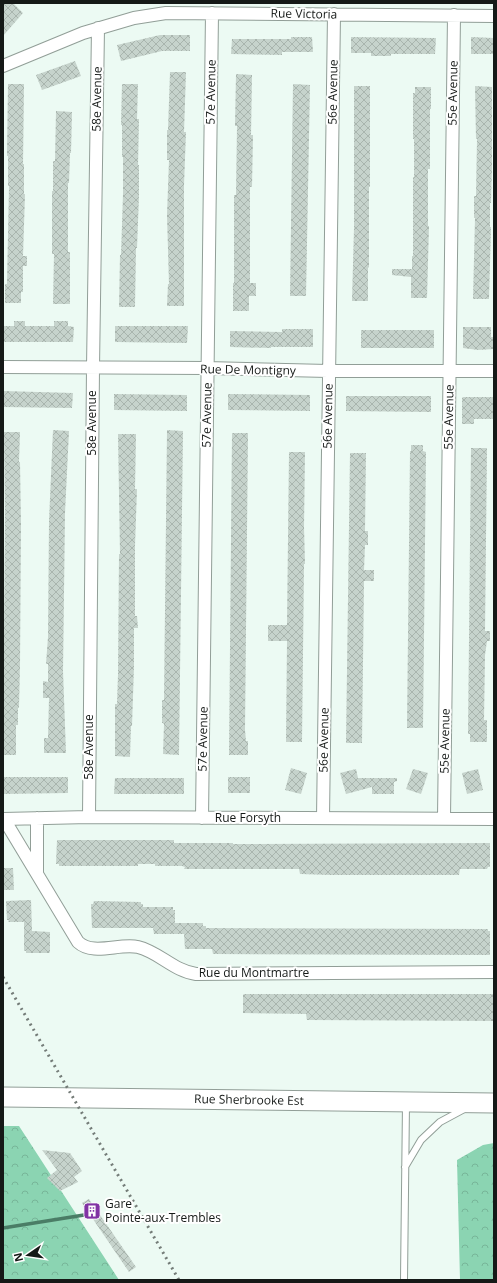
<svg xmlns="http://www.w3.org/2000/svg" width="497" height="1283" font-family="'Open Sans',sans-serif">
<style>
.forest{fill:url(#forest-crowns)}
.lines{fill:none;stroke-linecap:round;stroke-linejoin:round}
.stream{stroke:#4a7d66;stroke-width:3.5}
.building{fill:url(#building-cross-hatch)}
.lane-casing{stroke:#919e97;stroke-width:8}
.street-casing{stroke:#919e97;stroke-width:14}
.primary-casing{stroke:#919e97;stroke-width:21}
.lane{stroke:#fff;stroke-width:6}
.street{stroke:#fff;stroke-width:12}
.primary{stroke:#fff;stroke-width:19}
.rail{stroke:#747c78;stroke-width:3;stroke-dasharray:2 4;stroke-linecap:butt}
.labels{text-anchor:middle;stroke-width:4;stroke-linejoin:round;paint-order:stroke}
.street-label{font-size:12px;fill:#151917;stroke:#fff}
.poi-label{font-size:12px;fill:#151917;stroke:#fff;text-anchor:start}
</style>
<defs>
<pattern id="forest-crowns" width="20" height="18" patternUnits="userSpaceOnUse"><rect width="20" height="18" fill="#8bd4b2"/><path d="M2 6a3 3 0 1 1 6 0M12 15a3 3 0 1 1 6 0" fill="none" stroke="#77b598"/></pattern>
<pattern id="building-cross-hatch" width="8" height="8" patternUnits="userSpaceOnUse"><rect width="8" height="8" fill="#c6d3cc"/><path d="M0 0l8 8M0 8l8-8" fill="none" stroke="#a9b5ae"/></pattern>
</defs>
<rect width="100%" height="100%" fill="#ecfaf3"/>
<path class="forest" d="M3 1126H19L119 1280H3Z
M494 1143V1280H460L457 1160 483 1145Z"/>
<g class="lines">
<path class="stream" d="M3 1228 84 1215"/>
</g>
<path class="building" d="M3 3H13L23 13 3 36Z
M160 35H190V51H162L121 61 117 45Z
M291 37H312L313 52H282V55L231 54 232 39H291Z
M351 37 436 38 435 54H391V56H371V53H351Z
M471 37 494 38V54H471Z
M75 61 81 76 42 90 36 75Z
M170 72H186L184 132H186L184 185V306H167L168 284H169L167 215 169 160H167V130H168Z
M236 74 252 75 251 135H253L252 187H250V283H256V296H249V311H233V283H234V195H236L237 126H235Z
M8 84H24L23 164H24V194H25L23 256H27V266H23V292H21V303H5V284H7L9 186H8V156H7Z
M122 84H138L137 119H139L138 165H139V196L137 248H136L135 307H119L120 255H121L123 194V157H122V125H121Z
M293 84 310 85 306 296H290Z
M354 86H370V187H369V268L368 267V301H352L354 228Z
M475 86 492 87V168L491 203H490V227H491L489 299H473L475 218H474V196H476L477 139H476Z
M415 87H431V109H430V169H428V226H429L427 298H411V277L392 275V269H412V256H413V177H414V139H413V93H415Z
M56 111 72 112 71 153H70L69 183H68V252H70V304H53L54 254H52V191H53V161H55Z
M14 321H25V326H54V321H68V326L74 327 73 342H3V326H14Z
M115 326H188L187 343 115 342Z
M463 327H491V337H494V349L478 350 463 348Z
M282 329H313V347H271V348L230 347V331L282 332Z
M361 330H434V348H361Z
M3 391 73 393 72 408 3 407Z
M114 394 187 395V411L114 410Z
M228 394 310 395V411L228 410Z
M346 396H431V412L346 411Z
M463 397H494V419H474V424H462V398Z
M53 430 69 431 65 513 63 671 66 753H44V738H48L49 698H43V681L48 682V664H46L48 637 49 521Z
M167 430 183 431 179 755 163 754 164 724 163 723H162V700H164Z
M4 432H20L19 462H20L21 525 20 665 19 708H18V725H16V755H3L5 514Z
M232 433H248L245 730 246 741H248V755H229Z
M118 434H136L135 489H137L135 546V616H137L138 628H134V666L132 726H131L130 757 115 756V704H117L118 674 119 554H120Z
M411 445H423V451L426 452 423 728H407L410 451H411Z
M471 448H487L485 631H490V641H487L485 655 484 720H487V742H470V734H468Z
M289 452H305L304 527 305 564H304L302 742H286L287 641H268V625H287Z
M350 453H366L365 531H368V545H365L364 570H374V581H364L362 743H346Z
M291 768 307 773 301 794 285 790Z
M356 769 358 778H397V781L394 782V794H372V787L346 794 340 773Z
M413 769 428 773 421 794 406 789Z
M478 769 483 790 467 794 462 773Z
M3 777H68V793L3 794Z
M228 777H250V793H228Z
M115 778H184V794H114Z
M57 840H174V843H233V844L490 843V867H488L487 869H460L459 875H330L300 874 299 869H184L185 867 182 866H155V864H138V866H59V864H56Z
M3 868H13L14 890H3Z
M31 900 32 931 50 932V952L49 953H26V951H24V922H8L9 920H7L6 901Z
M94 901 141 902V904H143V907H173V910H175V923H203V926H206V928L488 929V931H490V955L213 954 212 949H185L184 934H154L153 928H92L91 904H93Z
M244 994H494V1021L307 1020 306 1014 243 1013V995Z
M42 1150 70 1153 82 1171 74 1177 78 1182 60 1191 47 1178 57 1170Z
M89 1199 136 1267 129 1272 82 1203Z"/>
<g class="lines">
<g class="lane-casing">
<path id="lane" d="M405 1167 421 1140 440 1122 466 1108
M404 1280 406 1103"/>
</g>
<g class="street-casing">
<path id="street" d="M3 66 83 33 134 18 166 13 494 16
M3 367 207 368 328 371H494
M89 817 93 368 98 28
M202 818 212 13
M323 818 334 14
M444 818 454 15
M3 819 89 817 494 819
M4 819 78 942C93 956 119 943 138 947 159 952 174 971 196 974L494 972
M37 873V818"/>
</g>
<g class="primary-casing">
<path id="primary" d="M3 1097 494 1103"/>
</g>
<use href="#lane" class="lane"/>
<use href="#street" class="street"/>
<use href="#primary" class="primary"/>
<path class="rail" d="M3 977 179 1280"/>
</g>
<defs>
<g id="building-square" transform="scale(0.9)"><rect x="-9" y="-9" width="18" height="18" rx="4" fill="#8133a4" stroke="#fff"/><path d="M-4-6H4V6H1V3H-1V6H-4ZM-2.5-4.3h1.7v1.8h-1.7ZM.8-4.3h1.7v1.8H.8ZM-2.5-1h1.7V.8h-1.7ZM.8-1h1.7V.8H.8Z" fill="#fff"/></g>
</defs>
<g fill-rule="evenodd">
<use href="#building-square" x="92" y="1211"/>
</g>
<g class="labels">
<g class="street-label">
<text transform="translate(304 14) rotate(1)" y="4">Rue Victoria</text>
<text transform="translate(211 92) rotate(-89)" y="4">57e Avenue</text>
<text transform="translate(333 92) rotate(-89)" y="4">56e Avenue</text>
<text transform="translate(453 93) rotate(-89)" y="4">55e Avenue</text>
<text transform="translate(97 99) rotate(-89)" y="4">58e Avenue</text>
<text transform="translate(248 370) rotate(1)" y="4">Rue De Montigny</text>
<text transform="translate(207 415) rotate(-89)" y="4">57e Avenue</text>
<text transform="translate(328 416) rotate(-89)" y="4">56e Avenue</text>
<text transform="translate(449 417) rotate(-89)" y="4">55e Avenue</text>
<text transform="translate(92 423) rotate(-90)" y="4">58e Avenue</text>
<text transform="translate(203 739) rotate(-89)" y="4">57e Avenue</text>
<text transform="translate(324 740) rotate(-89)" y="4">56e Avenue</text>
<text transform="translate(445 741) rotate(-89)" y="4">55e Avenue</text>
<text transform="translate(89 747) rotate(-90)" y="4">58e Avenue</text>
<text x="248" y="822">Rue Forsyth</text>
<text x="254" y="977">Rue du Montmartre</text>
<text transform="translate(249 1100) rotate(1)" y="4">Rue Sherbrooke Est</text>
</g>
<g class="poi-label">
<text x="105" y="1208">Gare<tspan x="105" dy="14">Pointe-aux-Trembles</tspan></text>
</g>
</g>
<rect width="497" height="1283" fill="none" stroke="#151917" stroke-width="8"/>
<g transform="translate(28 1255) rotate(257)" stroke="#ffffff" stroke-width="3" paint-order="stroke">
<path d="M0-3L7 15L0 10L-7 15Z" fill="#151917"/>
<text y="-6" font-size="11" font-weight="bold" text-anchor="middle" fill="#151917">N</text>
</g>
</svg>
